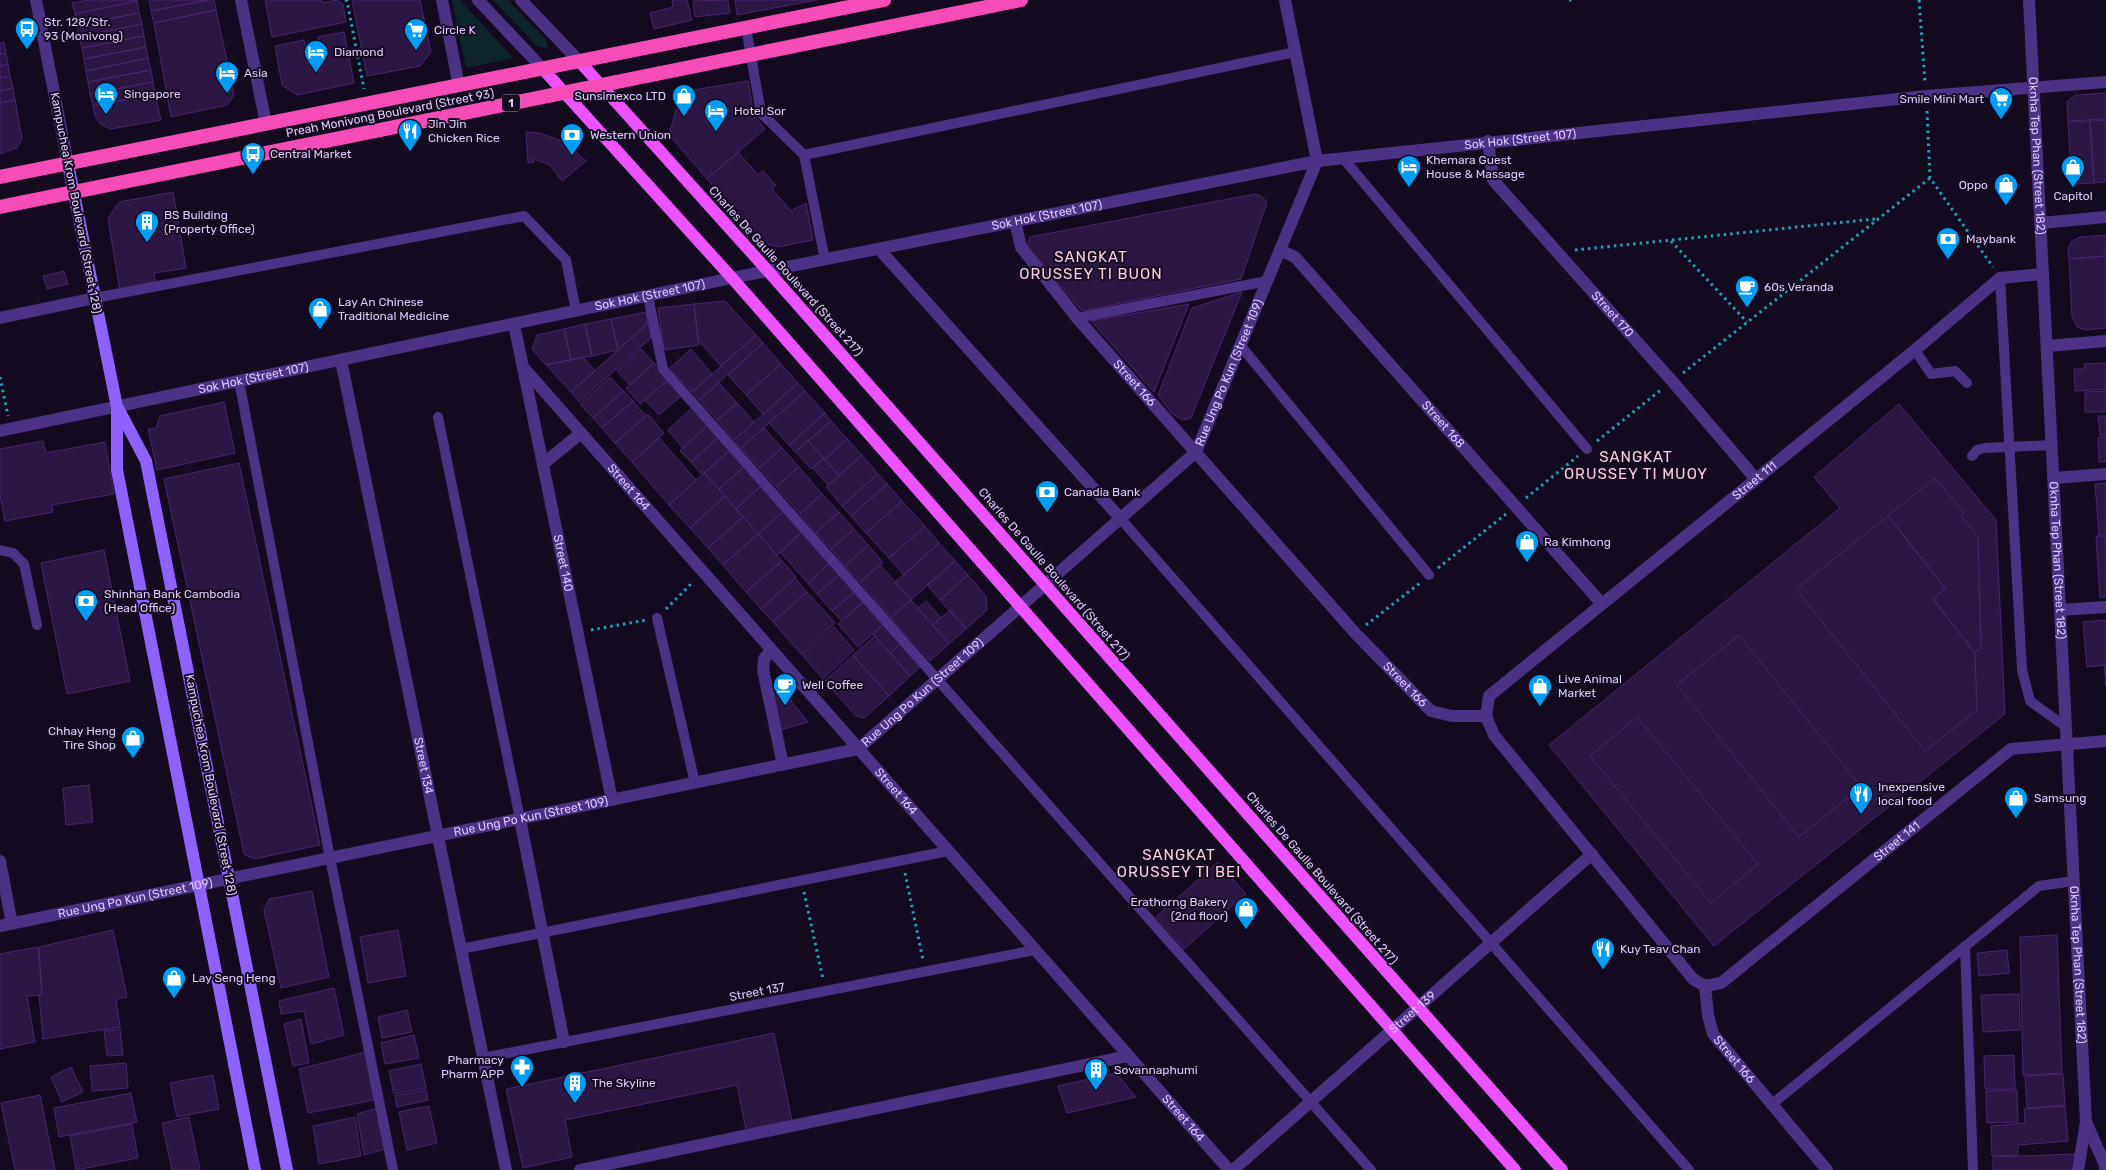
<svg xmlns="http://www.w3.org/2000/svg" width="2106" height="1170" font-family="Rubik,sans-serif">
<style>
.green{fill:#0e252c}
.building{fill:#2b1644;stroke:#492572}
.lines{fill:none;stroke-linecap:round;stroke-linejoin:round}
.path{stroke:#239dbb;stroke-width:3;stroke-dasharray:2.5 4;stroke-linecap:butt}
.service{stroke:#4b3285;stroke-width:10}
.pedestrian{stroke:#4b3285;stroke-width:12}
.minor{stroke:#4b3285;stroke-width:12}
.tertiary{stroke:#4b3285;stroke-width:12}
.secondary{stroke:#8f62ff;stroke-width:12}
.primary{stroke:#ec52ff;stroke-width:12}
.trunk{stroke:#f64cb7;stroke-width:14}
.labels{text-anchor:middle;stroke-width:4;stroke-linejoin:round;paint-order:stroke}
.shield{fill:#150b21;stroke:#a291bc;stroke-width:1}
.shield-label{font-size:11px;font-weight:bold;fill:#dfcbff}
.poi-label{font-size:12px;fill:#dfcbff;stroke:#150b21;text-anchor:start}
.street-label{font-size:12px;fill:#dfcbff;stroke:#150b21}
.quarter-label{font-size:15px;letter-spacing:1px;fill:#ffcde0;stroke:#150b21}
</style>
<rect width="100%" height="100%" fill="#150b21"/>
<path class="green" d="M452 0H460L513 58 466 68Z
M493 0H508L546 40 548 49 537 46Z"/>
<path class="building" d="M88 0H137V1L75 14 72 3Z
M149 0H208L151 11Z
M208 0H214L216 10 154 23 151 11Z
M265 0H322V3L337 0 343 4 346 22 272 37Z
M352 0H420L431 52 420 66 367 76Z
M672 0H687L692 20 654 29 650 13 673 7Z
M728 0 730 13 695 17 693 1Z
M735 0H817L737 15Z
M137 1 139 13 77 25 75 14Z
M216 10 233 89V97L227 105 171 117 154 23Z
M139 13 142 24 79 37 77 25Z
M142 24 144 36 82 48 79 37Z
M344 32 354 83 297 95 282 85 275 46 304 40 308 64 322 61 318 37Z
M144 36 146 47 84 59 82 48Z
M4 42 6 53 0 54V43Z
M146 47 148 58 86 71 84 59Z
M6 53 8 64 0 66V54Z
M148 58 151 70 88 82 86 71Z
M8 64 10 76 0 78V66Z
M151 70 153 82 90 94 88 82Z
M10 76 13 88 0 91V78Z
M748 81 754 116 765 129 707 179 669 135 681 92Z
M153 82 155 94 93 106 90 94Z
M13 88 15 100 0 103V91Z
M2106 93V119L2068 121 2067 102 2075 95Z
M155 94 161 120 111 129 100 124 95 116 93 106Z
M15 100 22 138 17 148 0 154V103Z
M2106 120V182L2094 183 2090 121Z
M2090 121 2094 183 2072 184 2068 122Z
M526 132 539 133 557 139 566 144 586 161 562 181 550 165 534 159V162L528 163Z
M738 152 758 175 763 171 776 185 772 189 791 211 806 203 813 240 778 247 763 243 707 179Z
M173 192 186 268 154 273 156 284 120 291 108 219 119 202Z
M1255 194 1261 196 1267 202 1241 279 1082 311 1027 246 1030 237Z
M2106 235V256L2069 259 2068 249 2072 241 2080 237Z
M2106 256V328L2085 330 2077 327 2072 317 2069 259Z
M64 271 68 284 47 289 43 276Z
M1242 292 1191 418 1183 420 1172 414 1158 395 1192 308Z
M725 301 756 335 721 366 698 340 694 304Z
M694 304 699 345 664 350 658 308Z
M1189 304 1154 392 1091 321Z
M646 312 648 323 618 350 611 319Z
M611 319 618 350 592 356 585 324Z
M648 323 651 338 579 402 571 392Z
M585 324 592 356 571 360 564 329Z
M564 329 571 360 546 365 532 349 537 335Z
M756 335 763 343 699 400 692 392Z
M763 343 781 364 746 395 728 375Z
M641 349 654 363 630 385 617 371Z
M691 349 712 374 692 392 670 368Z
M583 357 595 371 571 392 546 365Z
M654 363 668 380 640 404 626 388Z
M2106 363V389L2075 391 2074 369H2085L2084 364Z
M781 364 798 383 763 414 746 395Z
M610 377 623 391 593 418 580 404Z
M668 380 682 395 659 415 645 400Z
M719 383 737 403 717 420 699 400Z
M798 383 805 391 741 448 734 440Z
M624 391 633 401 602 428 593 418Z
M805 391 825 413 789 445 769 423Z
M2106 391V412H2085V392Z
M633 401 646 416 615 443 602 428Z
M224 402 235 453 157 470 148 429 156 428 160 416Z
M737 403 754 422 734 440 717 420Z
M1899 404 1996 520 2005 714 1714 946 1549 745 1840 508 1814 477Z
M693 407 708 425 683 448 668 430Z
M825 413 831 421 795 452 789 445Z
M648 414 664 433 632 462 615 443Z
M2098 416H2106V435H2100Z
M831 421 847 439 825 459 808 441Z
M708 425 719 437 691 462 680 451Z
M764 428 782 448 759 468 741 448Z
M719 437 730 450 702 475 691 462Z
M2098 437H2106V462H2099Z
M659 438 696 480 669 505 632 462Z
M847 439 862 455 839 476 825 459Z
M43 441 46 453 105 442 114 494 52 505 53 512 5 521 0 496V449Z
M808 441 824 458 811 469 796 452Z
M782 448 799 467 776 487 759 468Z
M730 450 745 466 719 489 704 473Z
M862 455 878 474 842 506 826 487Z
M824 458 839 476 828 485 813 468Z
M239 463 320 845 254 859 244 854 164 479Z
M745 466 762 485 736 509 719 489Z
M799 467 822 494 800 514 776 487Z
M704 473 725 496 690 528 669 505Z
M878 474 887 484 851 516 842 506Z
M1935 478 1964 513 1961 516 1978 537 1981 647 1975 653 1933 599 1945 588 1888 516Z
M2106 483V534L2099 535 2095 484Z
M887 484 902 501 866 533 851 516Z
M762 485 784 511 758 534 736 509Z
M822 494 839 512 816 533 800 514Z
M725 496 743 517 708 548 690 528Z
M902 501 925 526 889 558 866 533Z
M784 511 802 532 777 555 758 534Z
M839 512 854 529 831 549 816 533Z
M1888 516 1945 588 1933 599 1975 653 1977 710 1925 751 1796 589Z
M743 517 758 534 723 565 708 548Z
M925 526 939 543 904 575 889 558Z
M854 529 868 545 845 566 831 549Z
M802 532 830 563 808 583 780 552Z
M758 534 782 561 746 592 723 565Z
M2096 536H2106V597L2100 598Z
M939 543 955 561 911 600 895 582Z
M868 545 883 562 860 582 845 566Z
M104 550 130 681 67 694 41 563Z
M782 561 796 577 761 609 746 592Z
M955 561 968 575 940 600 927 585Z
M830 563 840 574 817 594 808 583Z
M880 565 911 600 891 618 860 582Z
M840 574 855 591 832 611 817 594Z
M968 575 986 596 987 610 966 629 940 600Z
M795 578 807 592 773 622 761 609Z
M855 591 864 601 842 621 832 611Z
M807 592 835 623 801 654 773 622Z
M911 600 949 644 930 661 891 618Z
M864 601 884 624 858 647 838 624Z
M926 601 941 618 933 625 918 608Z
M950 610 966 629 949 644 933 625Z
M2106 620V686L2104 665 2087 667 2083 622Z
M884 624 901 643 890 653 873 634Z
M834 627 854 650 823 679 802 655Z
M1739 635 1861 787 1799 837 1677 685Z
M875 636 910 676 889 696 853 655Z
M901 643 921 666 910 676 890 653Z
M853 655 889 696 864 718 856 716 825 681Z
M779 686 808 722 781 730 770 689Z
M1637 717 1758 864 1711 903 1590 756Z
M89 785 93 822 66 825 63 788Z
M1218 862 1246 894 1184 949 1156 917Z
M312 891 329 977 281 988 264 910 269 899Z
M113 930 127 997 116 999 120 1027 43 1039 39 995H42L39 947Z
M398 930 406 976 368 983 360 937Z
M2057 935 2062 1073 2023 1075 2020 937Z
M38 947 42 995 27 996 35 1042 0 1049V954Z
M2007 950 2009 973 1979 976 1977 953Z
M334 988 344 1035 311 1044 304 1011 281 1014 279 1001Z
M2019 994 2020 1030 1983 1032 1981 995Z
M407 1010 412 1032 382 1038 378 1017Z
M301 1019 309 1063 293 1066 284 1024Z
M120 1029 123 1055 107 1056 104 1031Z
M774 1033 792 1121 746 1130 737 1085 565 1120 572 1157 523 1168 506 1089Z
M414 1035 419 1058 385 1064 381 1043Z
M366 1052 374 1100 308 1113 299 1069Z
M2014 1055 2015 1089H1985L1984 1056Z
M126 1063 128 1088 92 1091 90 1066Z
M421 1064 426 1088 394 1094 389 1071Z
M71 1067 83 1092 62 1102 51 1077Z
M1116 1073 1136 1097 1067 1113 1058 1086Z
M2063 1074 2065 1105 2027 1108 2025 1076Z
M213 1075 219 1109 177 1117 170 1083Z
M426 1090 428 1100 397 1107 395 1096Z
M2017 1090 2018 1122 1987 1123 1986 1091Z
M131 1093 137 1122 59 1137 54 1108Z
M40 1095 55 1170H15L1 1103Z
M429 1106 437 1143 407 1150 399 1112Z
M2065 1106 2068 1141 2018 1145V1155L1992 1156 1991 1126 2025 1123 2024 1109Z
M377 1108 385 1149 364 1155 357 1114Z
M189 1117 200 1170H172L162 1123Z
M355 1117 361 1156 319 1164 313 1126Z
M132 1124 138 1158 76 1170 70 1136Z
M2075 1154 2076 1170H1993V1157Z"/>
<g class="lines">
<path class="path" d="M345 0 347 1 364 89
M1569 0H1574
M1919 0 1925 82
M1927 111 1930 178 1993 267
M1671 241 1747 322
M1575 250 1875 219
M1683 373 1930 178
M0 377 8 416
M1597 441 1662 389
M1526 498 1578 456
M1438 568 1506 514
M666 609 693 582
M1366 625 1420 583
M591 630 646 620
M905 873 923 960
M804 892 823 979"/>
<path class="service" d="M746 28 761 113 804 155 1295 52
M804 155 825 260
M1343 158 1587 449
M2000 278 2022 670 2030 701 2066 727
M648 296 663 369 1371 1170
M95 298 524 216 566 260 576 311
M1077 318 1267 281
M1240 345 1429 575
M1915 350 1931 374 1955 371 1967 383
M239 381 330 858 393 1170
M438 417 520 819
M1972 456 1977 450 1985 448 2052 445
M1120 518 1689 1170
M0 550 13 553 24 564 37 625
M657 618 695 783
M1965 946 1973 1170
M461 949 948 851
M483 1058 1035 950
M1771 1105 2039 886 2074 881"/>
<path class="pedestrian" d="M879 249 1120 518
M0 318 95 298
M520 819 564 1042"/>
<g class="minor">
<path d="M241 0 266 124"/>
<path d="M442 0 459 86"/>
<path id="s1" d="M1488 141 1493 180 1672 381 1755 478"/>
<path id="s2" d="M1015 221 1021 247 1077 318 1356 634 1431 711 1452 716H1486"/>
<path d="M2041 223 2106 217"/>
<path id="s3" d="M1280 250 1295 257 1602 604"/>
<path id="s4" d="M514 324 612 800"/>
<path d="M2047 346 2106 341"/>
<path id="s5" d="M341 360 506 1170"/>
<path id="s6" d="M523 367 1229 1170"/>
<path id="s7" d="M0 431 732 278"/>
<path d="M543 464 581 433"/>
<path d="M2054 478 2106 474"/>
<path d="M2060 610 2106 607"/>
<path d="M771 650 764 659 763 670 783 765"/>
<path id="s8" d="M1486 716 1489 696 1915 350 2000 278 2043 274"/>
<path d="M1486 716 1494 735 1693 979 1705 986"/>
<path d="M0 861 12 924"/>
<path id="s9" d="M1705 986 1721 983 2011 749 2106 741"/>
<path id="s10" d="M1705 986 1708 1015 1713 1034 1827 1170"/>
<path d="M580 1170 1128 1056"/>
<path id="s11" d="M1233 1170 1592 854"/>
</g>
<g class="tertiary">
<path d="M36 0 68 164"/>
<path d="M478 0 543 69"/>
<path d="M521 0 580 62"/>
<path id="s12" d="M2029 0 2086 1122 2078 1170"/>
<path id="s13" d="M732 278 1317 161 1926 96 2106 82"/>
<path id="s14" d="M0 926 858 749 1196 452 1317 161 1285 0"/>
<path d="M2086 1122 2105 1165V1170"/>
</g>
<path class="secondary" d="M68 164 117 407V470L255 1170
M118 408 146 461 287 1170"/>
<path class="primary" d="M580 62 768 271 1562 1170
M543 69 732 278 1515 1170"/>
<path class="trunk" d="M0 177 884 0
M0 207 1021 0"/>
</g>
<defs>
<g id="bus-pin" transform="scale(1.25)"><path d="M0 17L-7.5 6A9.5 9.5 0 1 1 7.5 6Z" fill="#009df6" stroke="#150b21"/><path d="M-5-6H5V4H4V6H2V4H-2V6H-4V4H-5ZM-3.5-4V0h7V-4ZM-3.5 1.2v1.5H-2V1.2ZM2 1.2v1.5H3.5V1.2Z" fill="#fff"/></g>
<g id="supermarket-pin" transform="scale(1.25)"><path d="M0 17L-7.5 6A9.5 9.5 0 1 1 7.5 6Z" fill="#009df6" stroke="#150b21"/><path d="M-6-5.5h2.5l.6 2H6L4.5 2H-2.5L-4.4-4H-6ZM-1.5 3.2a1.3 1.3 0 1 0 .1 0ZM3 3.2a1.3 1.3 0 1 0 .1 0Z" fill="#fff"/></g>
<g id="hotel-pin" transform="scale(1.25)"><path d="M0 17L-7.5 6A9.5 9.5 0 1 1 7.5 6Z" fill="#009df6" stroke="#150b21"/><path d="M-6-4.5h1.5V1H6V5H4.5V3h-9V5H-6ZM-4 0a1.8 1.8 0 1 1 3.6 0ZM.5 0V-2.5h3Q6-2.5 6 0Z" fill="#fff"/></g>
<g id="shop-pin" transform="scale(1.25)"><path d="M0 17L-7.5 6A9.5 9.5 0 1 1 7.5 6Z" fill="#009df6" stroke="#150b21"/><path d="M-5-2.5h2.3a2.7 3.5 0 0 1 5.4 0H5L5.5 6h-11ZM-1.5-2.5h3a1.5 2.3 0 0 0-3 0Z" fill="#fff"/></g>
<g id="restaurant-pin" transform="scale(1.25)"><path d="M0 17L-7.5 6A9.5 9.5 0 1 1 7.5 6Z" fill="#009df6" stroke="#150b21"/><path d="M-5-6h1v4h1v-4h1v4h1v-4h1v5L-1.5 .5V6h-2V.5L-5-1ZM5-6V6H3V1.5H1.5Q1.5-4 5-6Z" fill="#fff"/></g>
<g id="bank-pin" transform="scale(1.25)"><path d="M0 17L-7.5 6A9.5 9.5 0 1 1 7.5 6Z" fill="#009df6" stroke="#150b21"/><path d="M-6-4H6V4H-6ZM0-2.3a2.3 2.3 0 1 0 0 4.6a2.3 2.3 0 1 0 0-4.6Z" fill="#fff"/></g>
<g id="building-pin" transform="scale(1.25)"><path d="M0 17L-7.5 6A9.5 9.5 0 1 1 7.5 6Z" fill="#009df6" stroke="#150b21"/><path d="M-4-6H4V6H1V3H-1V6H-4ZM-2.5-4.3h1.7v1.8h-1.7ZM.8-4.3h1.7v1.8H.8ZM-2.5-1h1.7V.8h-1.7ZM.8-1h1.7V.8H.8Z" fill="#fff"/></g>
<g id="cafe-pin" transform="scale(1.25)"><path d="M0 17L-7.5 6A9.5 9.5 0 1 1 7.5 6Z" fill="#009df6" stroke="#150b21"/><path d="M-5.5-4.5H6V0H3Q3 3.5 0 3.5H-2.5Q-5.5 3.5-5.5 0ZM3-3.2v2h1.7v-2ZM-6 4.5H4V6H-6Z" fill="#fff"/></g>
<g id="pharmacy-pin" transform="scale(1.25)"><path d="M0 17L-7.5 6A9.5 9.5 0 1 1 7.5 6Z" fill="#009df6" stroke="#150b21"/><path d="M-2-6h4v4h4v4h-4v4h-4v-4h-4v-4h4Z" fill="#fff"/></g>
</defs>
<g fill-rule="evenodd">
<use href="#bus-pin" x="27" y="29"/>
<use href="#supermarket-pin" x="416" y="30"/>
<use href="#hotel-pin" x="316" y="52"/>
<use href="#hotel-pin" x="227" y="73"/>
<use href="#hotel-pin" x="106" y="94"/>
<use href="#shop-pin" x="684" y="96"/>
<use href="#supermarket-pin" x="2001" y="99"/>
<use href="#hotel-pin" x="716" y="111"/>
<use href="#restaurant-pin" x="410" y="131"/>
<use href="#bank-pin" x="572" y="135"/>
<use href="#bus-pin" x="253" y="154"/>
<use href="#hotel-pin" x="1409" y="167"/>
<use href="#shop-pin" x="2073" y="167"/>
<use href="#shop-pin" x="2006" y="185"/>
<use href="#building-pin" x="147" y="222"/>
<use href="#bank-pin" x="1948" y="239"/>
<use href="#cafe-pin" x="1747" y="287"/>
<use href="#shop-pin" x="320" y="309"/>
<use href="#bank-pin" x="1047" y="492"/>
<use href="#shop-pin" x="1527" y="542"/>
<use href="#bank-pin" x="86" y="601"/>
<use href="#cafe-pin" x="785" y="685"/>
<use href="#shop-pin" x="1540" y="686"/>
<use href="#shop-pin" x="133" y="738"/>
<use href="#restaurant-pin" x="1861" y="794"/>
<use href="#shop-pin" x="2016" y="798"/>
<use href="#shop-pin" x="1246" y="909"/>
<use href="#restaurant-pin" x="1603" y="949"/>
<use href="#shop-pin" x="174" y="978"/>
<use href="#pharmacy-pin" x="522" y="1067"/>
<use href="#building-pin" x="1096" y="1070"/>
<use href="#building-pin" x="575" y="1083"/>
</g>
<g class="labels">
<rect class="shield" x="502" y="94.5" width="18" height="17" rx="4"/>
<g class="shield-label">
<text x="511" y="107">1</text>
</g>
<g class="poi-label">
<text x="44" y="26">Str. 128/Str.<tspan x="44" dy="14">93 (Monivong)</tspan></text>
<text x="434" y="34">Circle K</text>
<text x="334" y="56">Diamond</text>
<text x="244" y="77">Asia</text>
<text x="124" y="98">Singapore</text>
<text x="666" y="100" text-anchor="end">Sunsimexco LTD</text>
<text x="1984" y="103" text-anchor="end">Smile Mini Mart</text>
<text x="734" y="115">Hotel Sor</text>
<text x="428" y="128">Jin Jin<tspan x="428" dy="14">Chicken Rice</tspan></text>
<text x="590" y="139">Western Union</text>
<text x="270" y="158">Central Market</text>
<text x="1426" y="164">Khemara Guest<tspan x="1426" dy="14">House &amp; Massage</tspan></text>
<text x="1988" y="189" text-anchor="end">Oppo</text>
<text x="2073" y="200" text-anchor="middle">Capitol</text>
<text x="164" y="219">BS Building<tspan x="164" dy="14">(Property Office)</tspan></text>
<text x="1966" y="243">Maybank</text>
<text x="1764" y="291">60s Veranda</text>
<text x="338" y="306">Lay An Chinese<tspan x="338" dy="14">Traditional Medicine</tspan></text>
<text x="1064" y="496">Canadia Bank</text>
<text x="1544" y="546">Ra Kimhong</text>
<text x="104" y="598">Shinhan Bank Cambodia<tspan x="104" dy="14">(Head Office)</tspan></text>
<text x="1558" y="683">Live Animal<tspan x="1558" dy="14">Market</tspan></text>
<text x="802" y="689">Well Coffee</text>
<text x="116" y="735" text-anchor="end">Chhay Heng<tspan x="116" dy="14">Tire Shop</tspan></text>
<text x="1878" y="791">Inexpensive<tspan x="1878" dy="14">local food</tspan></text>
<text x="2034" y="802">Samsung</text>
<text x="1228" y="906" text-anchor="end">Erathorng Bakery<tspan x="1228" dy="14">(2nd floor)</tspan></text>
<text x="1620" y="953">Kuy Teav Chan</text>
<text x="192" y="982">Lay Seng Heng</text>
<text x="504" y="1064" text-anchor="end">Pharmacy<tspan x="504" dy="14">Pharm APP</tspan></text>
<text x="1114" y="1074">Sovannaphumi</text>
<text x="592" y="1087">The Skyline</text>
</g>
<g class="street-label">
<text transform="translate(390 113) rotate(-11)" y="4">Preah Monivong Boulevard (Street 93)</text>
<text dy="4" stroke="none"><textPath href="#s13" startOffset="801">Sok Hok (Street 107)</textPath></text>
<text dy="4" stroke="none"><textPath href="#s12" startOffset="156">Oknha Tep Phan (Street 182)</textPath></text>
<text transform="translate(76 203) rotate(79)" y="4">Kampuchea Krom Boulevard (Street 128)</text>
<text dy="4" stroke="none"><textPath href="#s13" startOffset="321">Sok Hok (Street 107)</textPath></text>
<text transform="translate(786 271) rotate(48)" y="4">Charles De Gaulle Boulevard (Street 217)</text>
<text dy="4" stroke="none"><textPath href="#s7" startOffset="664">Sok Hok (Street 107)</textPath></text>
<text dy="4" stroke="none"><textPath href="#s1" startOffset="219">Street 170</textPath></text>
<text dy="4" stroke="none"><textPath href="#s14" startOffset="1412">Rue Ung Po Kun (Street 109)</textPath></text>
<text dy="4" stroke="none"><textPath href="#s7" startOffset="259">Sok Hok (Street 107)</textPath></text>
<text dy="4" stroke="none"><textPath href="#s2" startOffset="204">Street 166</textPath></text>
<text dy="4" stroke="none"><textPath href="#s3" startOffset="240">Street 168</textPath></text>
<text dy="4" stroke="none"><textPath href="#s8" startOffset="362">Street 111</textPath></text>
<text dy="4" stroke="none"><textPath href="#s6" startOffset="160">Street 164</textPath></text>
<text dy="4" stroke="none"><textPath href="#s12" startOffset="561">Oknha Tep Phan (Street 182)</textPath></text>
<text dy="4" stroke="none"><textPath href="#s4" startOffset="244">Street 140</textPath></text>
<text transform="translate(1054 574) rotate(49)" y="4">Charles De Gaulle Boulevard (Street 217)</text>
<text dy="4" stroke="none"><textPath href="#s2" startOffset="609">Street 166</textPath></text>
<text dy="4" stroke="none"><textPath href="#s14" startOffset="962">Rue Ung Po Kun (Street 109)</textPath></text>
<text dy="4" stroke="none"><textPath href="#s5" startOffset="414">Street 134</textPath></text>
<text transform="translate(211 785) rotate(79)" y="4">Kampuchea Krom Boulevard (Street 128)</text>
<text dy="4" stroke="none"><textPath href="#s6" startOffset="565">Street 164</textPath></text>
<text dy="4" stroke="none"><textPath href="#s14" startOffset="542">Rue Ung Po Kun (Street 109)</textPath></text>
<text dy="4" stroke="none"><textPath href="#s9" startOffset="242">Street 141</textPath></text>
<text transform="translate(1322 878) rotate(49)" y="4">Charles De Gaulle Boulevard (Street 217)</text>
<text dy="4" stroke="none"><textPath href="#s14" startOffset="138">Rue Ung Po Kun (Street 109)</textPath></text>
<text dy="4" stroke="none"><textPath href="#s12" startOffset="966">Oknha Tep Phan (Street 182)</textPath></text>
<text transform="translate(757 992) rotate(-11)" y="4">Street 137</text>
<text dy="4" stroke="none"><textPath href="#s11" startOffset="239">Street 139</textPath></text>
<text dy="4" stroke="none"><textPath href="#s10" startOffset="82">Street 166</textPath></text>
<text dy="4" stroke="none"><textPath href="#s6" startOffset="1000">Street 164</textPath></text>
</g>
<g class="quarter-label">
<text x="1091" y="262">SANGKAT<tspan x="1091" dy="17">ORUSSEY TI BUON</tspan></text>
<text x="1636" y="462">SANGKAT<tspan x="1636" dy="17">ORUSSEY TI MUOY</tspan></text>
<text x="1179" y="860">SANGKAT<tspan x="1179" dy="17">ORUSSEY TI BEI</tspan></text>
</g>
</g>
</svg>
